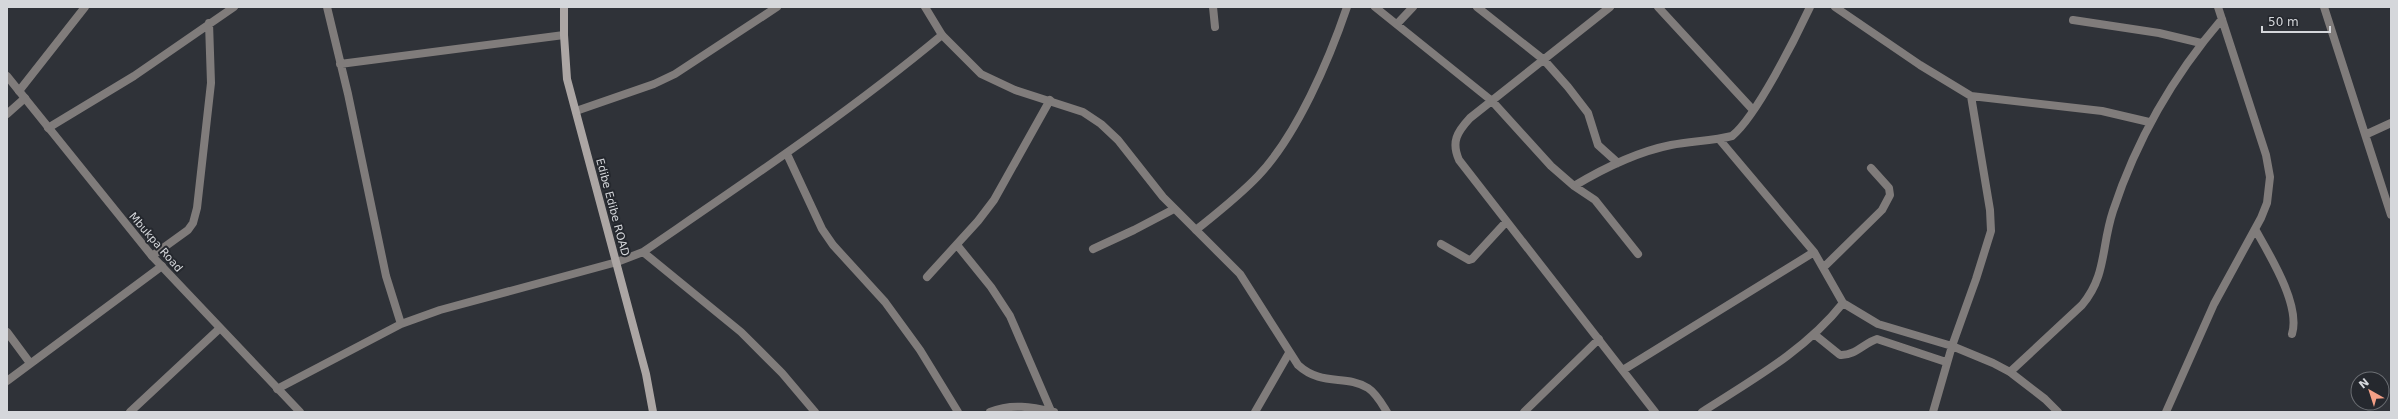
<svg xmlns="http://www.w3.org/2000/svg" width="2398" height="419" font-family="'DejaVu Sans',sans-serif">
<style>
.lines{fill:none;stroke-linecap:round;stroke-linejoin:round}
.minor{stroke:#807c7b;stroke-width:8}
.tertiary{stroke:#807c7b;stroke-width:8}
.secondary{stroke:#aca6a4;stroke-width:8}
.labels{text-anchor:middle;stroke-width:4;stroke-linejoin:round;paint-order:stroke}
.street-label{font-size:11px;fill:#d5d7db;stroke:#25282e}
</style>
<rect width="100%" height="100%" fill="#2f3238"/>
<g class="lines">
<path class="minor" d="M327 7 348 94 386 276 401 324
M1213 7 1215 27
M1375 7 1492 101 1551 166 1574 186 1595 200 1638 254
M1477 7 1544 60 1568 87 1588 113 1598 145 1618 163
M1610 7 1470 118C1457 132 1451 142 1459 160L1655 412
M1658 7 1753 110
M1835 7 1920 65 1971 96 2102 111 2149 122
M2324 7 2391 215
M2073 20 2159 33 2201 43
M1397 24 1413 7
M340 64 564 35
M19 91 85 7
M576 111 654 84 675 74 777 7
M7 114 25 98
M48 128 134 76 234 7
M2367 134 2391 123
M1719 139 1814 252 1843 303 1878 324 1952 346 1993 363 2010 372 2045 399 2058 412
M787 154 822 229 833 245 885 302 920 350 958 412
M1574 186C1604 168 1636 152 1671 145 1691 141 1712 141 1732 136 1756 117 1796 37 1810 7
M2255 229C2269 254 2301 305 2292 334
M1196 230C1217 213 1239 196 1258 176 1297 135 1329 60 1347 7
M1441 244 1469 260 1472 259 1506 222
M957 245 991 287 1010 316 1051 411
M1093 249 1134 230 1174 209
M643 252 741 332 782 373 815 412
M152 256 188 230 193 223 197 208 211 83 209 23
M1824 267 1882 210 1890 195 1889 188 1871 168
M927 277 978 221 994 200 1050 100
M7 332 30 363
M1814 334 1840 355C1855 356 1864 343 1877 339L1946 362
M1623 370 1814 252
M2010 372 2082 305C2107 275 2101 247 2113 211 2136 141 2174 75 2222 19
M7 381 162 266
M277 389 401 324 440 310 617 262 643 252C745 182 847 114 942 35
M130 412 219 329
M990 412C1011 403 1032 407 1054 412
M1255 412 1289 353
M1524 412 1599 339
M1702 412C1752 380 1806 350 1843 303
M1933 412 1952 346 1976 279 1991 231 1990 210 1971 96
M2166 412 2214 304 2261 218 2267 203 2270 177 2266 155 2218 7"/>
<path class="tertiary" d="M925 7 942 35 981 74 1015 90 1083 112 1101 124 1118 140 1163 197 1240 274 1298 365C1322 387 1346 374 1368 388 1376 393 1382 404 1387 412
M7 76 152 256 300 412"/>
<path class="secondary" d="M564 7V35L567 79 646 374 653 412"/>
</g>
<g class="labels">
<g class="street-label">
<text transform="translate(613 207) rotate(75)" y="4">Edibe Edibe ROAD</text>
<text transform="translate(156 242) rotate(49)" y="4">Mbukpa Road</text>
</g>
</g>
<rect width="2398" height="419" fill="none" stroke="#d5d7db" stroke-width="16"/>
<g transform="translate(2370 391) rotate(321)"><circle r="19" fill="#25282e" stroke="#6b6e73"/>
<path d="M0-3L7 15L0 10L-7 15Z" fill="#f39f86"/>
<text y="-6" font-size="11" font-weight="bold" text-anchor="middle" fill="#d5d7db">N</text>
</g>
<path d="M2262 26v6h68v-6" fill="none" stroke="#d5d7db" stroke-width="2"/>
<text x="2268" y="26" font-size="12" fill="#d5d7db" stroke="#25282e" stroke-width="3" paint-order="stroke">50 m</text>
</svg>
